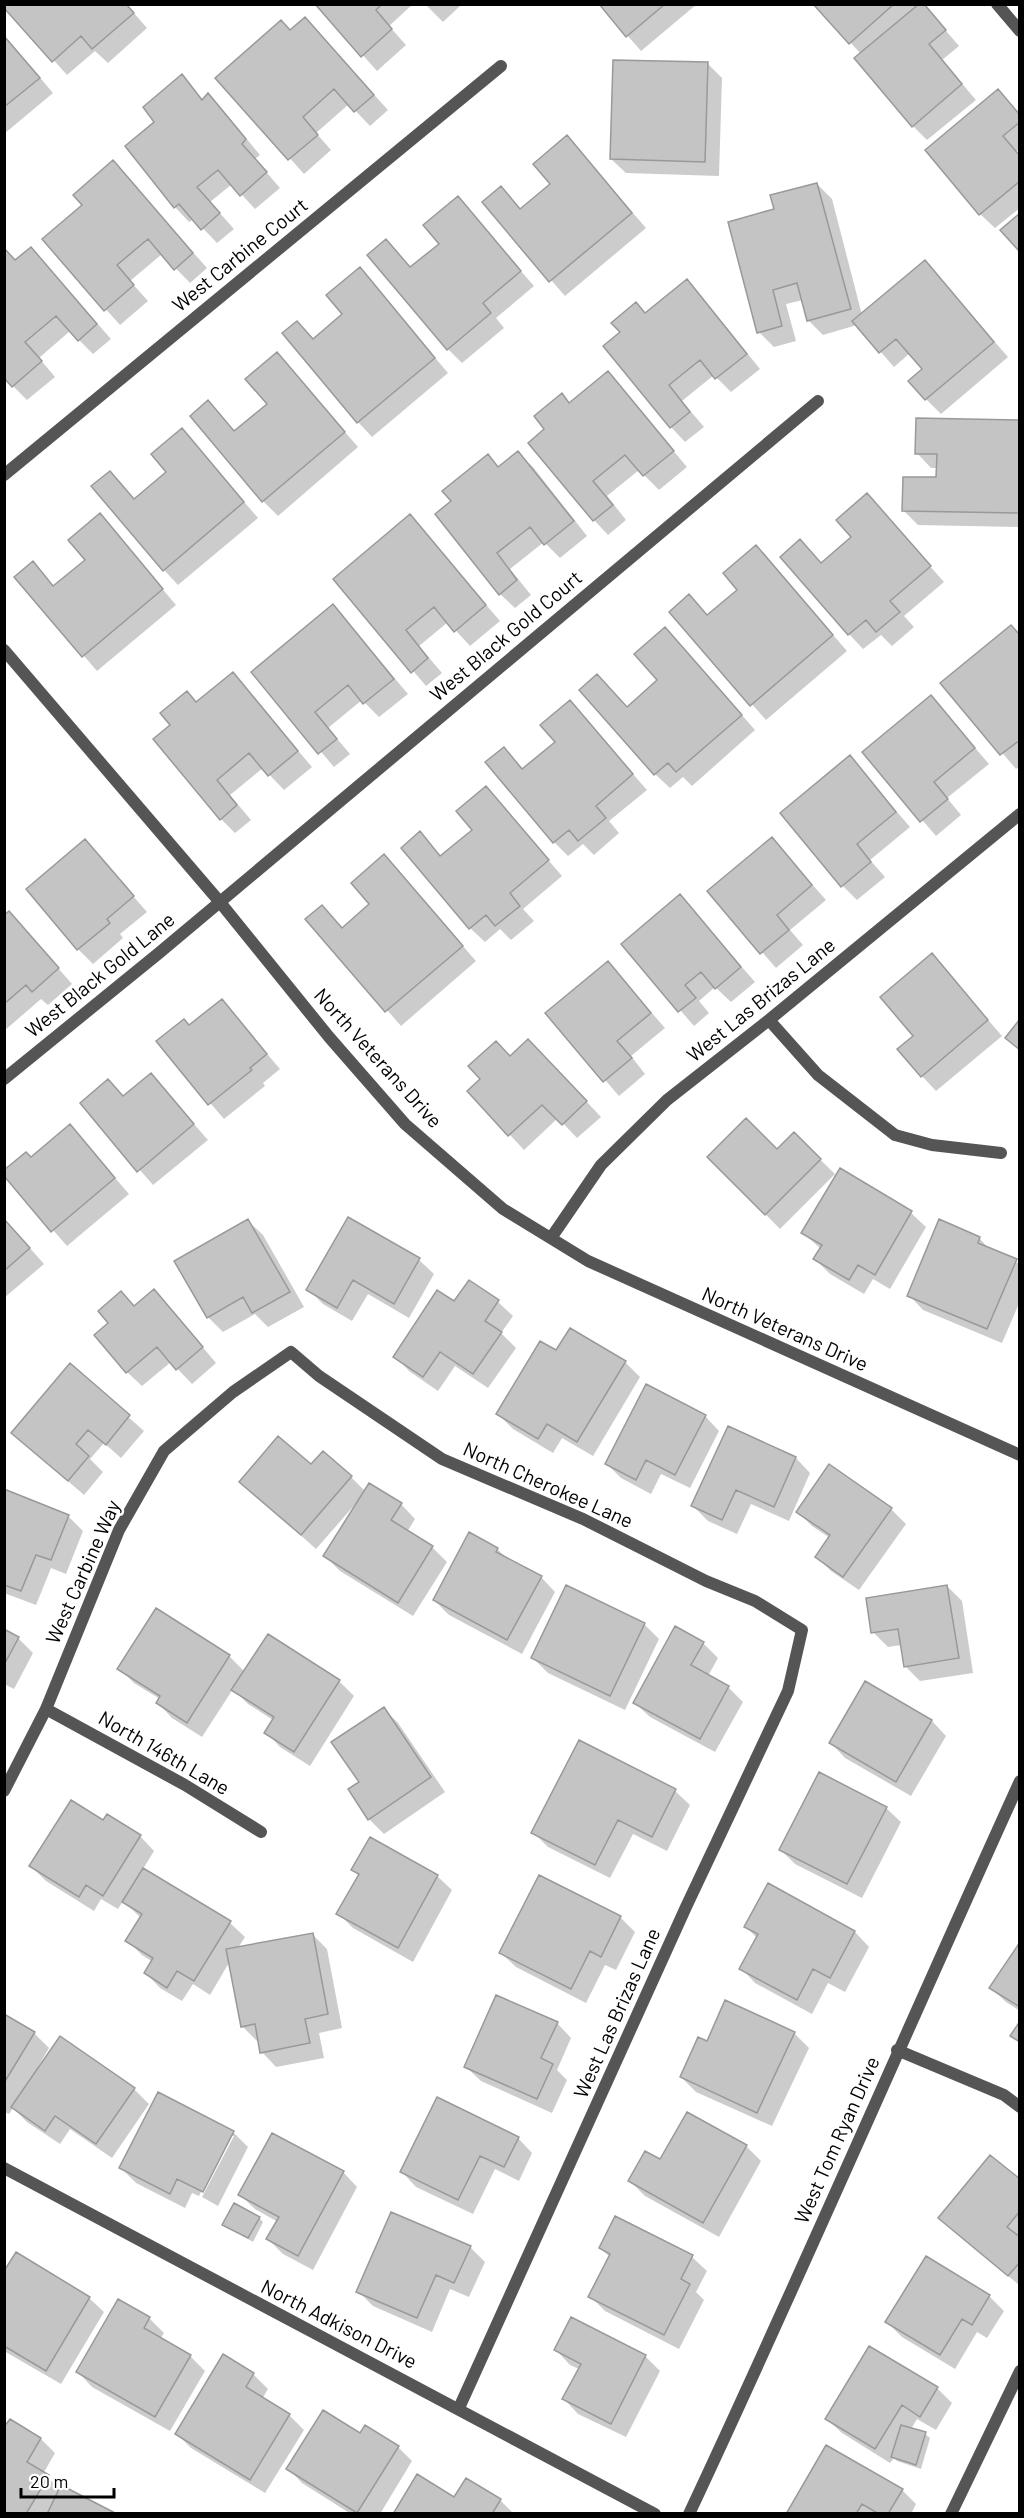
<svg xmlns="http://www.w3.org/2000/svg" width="1024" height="2518" font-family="Barlow,sans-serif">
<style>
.shadow{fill:#0003}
.building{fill:#c4c4c4;stroke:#999;stroke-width:1.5}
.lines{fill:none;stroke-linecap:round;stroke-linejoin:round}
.minor{stroke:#555;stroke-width:12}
.tertiary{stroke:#555;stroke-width:12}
.labels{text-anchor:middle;stroke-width:5;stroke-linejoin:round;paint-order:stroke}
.street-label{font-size:20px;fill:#000;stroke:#fff}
</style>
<rect width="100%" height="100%" fill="#fff"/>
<path class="shadow" d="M126 4 147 28 108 63 95 51 67 75 4 5Z
M317 4H413L389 26 406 45 377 71Z
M425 4H458L460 6 443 22Z
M600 4H697L641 51Z
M815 4H914L917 8 923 4 959 46 942 60 976 100 927 140 913 126 861 54Z
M305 19 388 110 370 126 349 104 316 133 331 150 304 174 218 78 291 32Z
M4 35 53 93 4 134Z
M707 63 722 78 719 176 626 173 611 159Z
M182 76 203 100 208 96 223 110 260 155 255 159 280 188 255 209 232 184 210 202 234 229 217 243 194 219 189 222 175 207 156 122Z
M998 91 1020 114V149L1016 152 1020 156V208L995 228 980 214Z
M567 137 646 228 565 296 484 203 501 189 521 210 552 184Z
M113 162 207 268 190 283 162 254 130 281 148 301 120 325 44 240 84 205Z
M817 184 832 199 862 315 925 262 1008 357 941 414 926 399 924 370 910 353 894 367 857 325 823 335 808 320 803 300 786 304 796 341 774 347 759 332 776 210Z
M457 198 534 286 496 318 504 328 462 363 448 349 386 241 411 268 441 244Z
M16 261 45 264 111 339 93 354 70 331 39 358 55 377 27 400 13 386Z
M360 269 448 373 372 437 358 422 314 340 345 314Z
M687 281 701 296 760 369 731 392 714 375 682 401 704 427 685 442 671 427 605 346 622 333 636 304 646 314Z
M277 354 358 447 278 516 263 501 208 402 236 432 269 404Z
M608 373 687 467 659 490 639 470 607 496 626 520 608 535 594 520 546 430 561 395 570 404Z
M1020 422V527L918 525 903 510 938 479V468H931L917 453Z
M182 430 258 518 178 585 164 570 110 473 135 500 168 472Z
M518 453 533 467 587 536 560 558 544 542 510 569 531 595 515 608 500 594 453 501 488 456 499 468Z
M867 495 944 582 904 616 914 627 892 646 881 635 863 649 849 634 800 541 822 564 853 537Z
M100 515 176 605 97 671 16 577 33 563 55 587 87 560Z
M410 516 500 621 470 646 448 622 419 646 442 673 426 686 335 579Z
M770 562 847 651 766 720 671 612 708 616Z
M333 606 408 694 379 717 362 700 328 728 350 754 334 767 253 672Z
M1020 635V766L1016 769 943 683Z
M680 644 755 730 692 786 683 777 670 788 655 774 627 708 659 680Z
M233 674 312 767 284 790 263 768 230 795 251 820 235 833 221 819 197 704Z
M931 697 989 764 947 798 961 815 936 836 864 752Z
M570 702 647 790 609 821 619 833 594 855 583 844 568 856 554 842 504 749 524 770 557 742Z
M850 757 910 827 870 860 885 877 857 900 842 885Z
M486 788 562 876 523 909 534 921 511 940 500 929 485 942 470 928 420 833 441 856 474 830Z
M772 839 826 900 790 930 803 945 776 968 709 892Z
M85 841 147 912 120 934 123 938 93 964 78 949Z
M384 856 476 961 401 1026 308 919 322 907 343 929 372 904Z
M680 896 755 982 731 1002 715 987 699 1001 709 1013 694 1026 623 944Z
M4 917 23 928 72 984 48 1005 41 999 4 1031Z
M932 955 1002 1036 936 1091 922 1076 915 1036Z
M608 963 665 1028 631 1056 645 1074 619 1096 548 1014Z
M222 1001 280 1069 263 1083 265 1086 224 1119 158 1042 190 1027Z
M543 1055 601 1117 577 1138 558 1118 524 1150 469 1091 510 1058Z
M151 1075 208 1140 153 1185 82 1103 124 1097Z
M70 1126 129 1194 67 1246 4 1174 31 1159Z
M794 1134 835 1174 780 1229 709 1157 777 1151Z
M840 1170 911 1213 926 1227 890 1289 873 1279 864 1294 830 1274 815 1259 821 1249 803 1233Z
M4 1219 44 1264 4 1298Z
M349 1219 419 1260 434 1274 409 1318 368 1294 352 1321 323 1304 308 1289Z
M248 1221 263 1235 304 1307 268 1327 255 1314 223 1332 208 1317Z
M940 1221 980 1239 990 1250 1020 1264V1301L1002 1343 923 1310 909 1295Z
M469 1282 498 1302 513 1316 501 1333 516 1348 488 1388 455 1366 438 1391 409 1371 395 1356 454 1303Z
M168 1306 216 1363 192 1384 171 1362 142 1386 127 1372 135 1307Z
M557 1352 625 1362 640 1377 593 1456 562 1438 553 1453 513 1429 498 1414Z
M70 1365 144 1431 121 1458 104 1443 90 1459 103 1472 84 1495 13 1433Z
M705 1416 719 1431 690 1488 661 1474 651 1494 621 1478 607 1464Z
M796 1458 810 1473 789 1521 751 1504 737 1534 708 1521 693 1506Z
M312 1466 351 1477 366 1492 401 1504 415 1519 407 1532 432 1547 447 1562 413 1616 340 1571 325 1556 359 1502 358 1501 316 1549 241 1482Z
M4 1491 68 1516 83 1531 66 1574 51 1568 36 1605 4 1593Z
M891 1509 906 1524 859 1590 831 1571 817 1557 830 1538 812 1526 798 1512Z
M497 1549 508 1559 541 1577 555 1592 522 1654 449 1615 434 1600Z
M947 1586 962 1601 973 1673 920 1681 905 1666 902 1645 888 1647 873 1632Z
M156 1610 229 1656 245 1672 339 1681 354 1696 310 1766 280 1747 266 1732 273 1720 248 1704 233 1689 202 1737 172 1718 158 1703 160 1699 134 1683 119 1668Z
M644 1624 659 1639 625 1710 548 1673 533 1658Z
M4 1631 18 1638 33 1653 14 1689 4 1684Z
M703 1643 718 1658 708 1676 728 1687 743 1702 715 1752 650 1717 635 1703Z
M865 1683 932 1721 946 1736 911 1796 845 1758 831 1743Z
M384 1709 398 1723 445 1792 384 1834 369 1819 361 1783Z
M580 1742 675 1791 690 1805 667 1851 633 1834 610 1878 548 1847 533 1832Z
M886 1808 901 1822 862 1898 795 1864 781 1850Z
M103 1822 140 1836 154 1851 143 1869 230 1923 245 1937 238 1948 312 1934 327 1949 342 2028 319 2033 324 2058 276 2067 262 2052 259 2040 257 2041 242 2026 230 1961 210 1995 193 1984 182 2001 160 1988 146 1973 153 1962 142 1955 127 1940 141 1918 123 1901 118 1909 101 1899 94 1911 46 1881 31 1866Z
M353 1870 437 1876 452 1890 413 1962 353 1928 338 1913 359 1876Z
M769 1886 855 1932 869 1947 845 1992 828 1983 812 2014 755 1983 741 1968 757 1938 746 1927Z
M620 1917 635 1932 616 1970 605 1965 586 2003 516 1967 501 1953Z
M1020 1945V2011L1006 2002 991 1988Z
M4 2016 34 2033 49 2048 38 2067 40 2068 134 2089 149 2104 112 2158 70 2129 60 2144 27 2122 13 2108 9 2114 4 2112Z
M557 2023 571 2038 557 2070 567 2080 552 2113 481 2081 466 2067Z
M794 2033 809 2048 772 2126 696 2092 681 2077 708 2043Z
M159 2094 233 2132 248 2147 218 2206 202 2197 234 2136H230L199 2196 192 2193 185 2208 136 2183 121 2168Z
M518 2138 532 2153 519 2181 495 2169 473 2214 416 2187 402 2172Z
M746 2146 761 2161 719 2237 645 2196 630 2181 660 2161Z
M343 2172 357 2187 313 2270 283 2254 268 2239 278 2222 255 2209 240 2195Z
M1020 2181V2286L940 2218Z
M259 2218 263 2222 253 2242 224 2225Z
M470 2247 485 2262 469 2297 450 2289 432 2332 373 2306 358 2291Z
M600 2248 692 2257 707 2271 696 2292 704 2300 679 2349 605 2311 590 2296 610 2257Z
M4 2274 89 2298 104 2312 61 2384 4 2351Z
M989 2296 1004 2311 987 2338 977 2332 955 2369 902 2337 887 2322Z
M149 2318 164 2333 160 2339 190 2356 205 2371 170 2431 92 2387 78 2372Z
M556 2350 645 2356 660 2371 626 2437 578 2414 564 2399 579 2369 570 2365Z
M253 2374 268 2389 262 2399 289 2415 304 2430 265 2493 191 2448 177 2434Z
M937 2388 952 2403 936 2430 917 2419 911 2429 925 2434 930 2438 921 2469 897 2461 894 2458 890 2463 842 2433 827 2419Z
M10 2421 41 2439 55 2453 43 2474 61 2489 114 2514H4Z
M361 2435 398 2447 412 2461 380 2514H351L302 2483 288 2468Z
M902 2490 916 2504 911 2514H788Z
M500 2500 514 2514H395Z"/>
<path class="building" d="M4 4H126L134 13 92 49 81 36 52 62 4 8Z
M315 4H382L376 10 392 29 361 57Z
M599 4H665L626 37Z
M813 4H894L849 44Z
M919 4H924L946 30 929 44 962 84 912 127 854 58Z
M305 17 374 95 354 112 334 89 303 117 318 135 288 160 215 78 281 20 290 30Z
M4 36 40 78 4 107Z
M613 60 708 62 705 162 610 159Z
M182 74 202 100 208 93 246 139 242 144 267 172 240 196 218 170 197 187 220 213 201 230 179 204 174 208 125 146 154 122 143 107Z
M998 89 1020 115V122L1003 136 1020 156V181L979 215 925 150Z
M567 135 632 213 549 282 482 202 501 186 520 209 550 184 533 164Z
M113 160 193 253 174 270 148 239 117 265 134 285 104 311 42 239 82 205 73 195Z
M817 183 851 309 807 321 797 283 773 290 782 326 757 333 728 222 774 209 770 195Z
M458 196 521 271 483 303 491 313 447 350 367 255 386 239 410 267 439 244 423 225Z
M1020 213V252L1000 230Z
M31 247 97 324 78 341 56 316 25 342 42 361 12 387 4 378V248L15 260Z
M925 260 994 342 925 400 908 381 922 369 896 339 879 353 852 321Z
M360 267 435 358 357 423 282 333 297 321 313 339 342 314 326 295Z
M687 279 747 354 715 379 700 360 669 385 690 412 670 428 603 346 620 332 611 323 636 302 645 313Z
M277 352 345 432 262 502 190 416 208 400 234 431 267 404 245 379Z
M608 371 674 451 643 476 625 455 593 481 613 505 593 521 528 443 544 429 534 416 562 393 569 403Z
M916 418 1020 420V513L902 511 903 477H936L937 454H915Z
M182 428 244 502 163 571 91 486 110 471 134 499 166 472 151 454Z
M518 451 574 521 544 545 530 527 497 553 517 580 499 595 435 514 451 501 442 491 488 454 498 467Z
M867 493 931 566 890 601 900 612 876 632 866 620 848 635 780 557 800 539 821 563 851 537 836 520Z
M100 513 163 589 82 657 14 577 33 561 53 586 85 560 68 540Z
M410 514 486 605 454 632 434 607 406 630 428 658 411 673 333 579Z
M756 545 833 635 750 706 669 612 689 594 707 615 737 590 723 573Z
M333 604 394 679 363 704 348 685 315 712 337 739 318 754 251 672Z
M1011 625 1020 635V740L1000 755 940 683Z
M665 627 742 715 676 772 668 763 654 775 579 690 597 674 627 707 657 680 634 654Z
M233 672 298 751 268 776 249 753 217 780 237 805 220 820 153 739 170 725 160 713 187 691 196 702Z
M931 695 975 748 934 782 948 799 920 822 862 752Z
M570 700 633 774 596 806 606 818 578 841 569 830 553 843 485 762 504 747 522 769 555 742 540 725Z
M850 755 896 812 857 844 871 862 841 887 780 813Z
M486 786 549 860 510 893 520 906 495 926 486 915 469 929 401 848 420 831 440 856 472 830 456 811Z
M772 837 812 885 777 915 789 930 760 954 707 891Z
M85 839 134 896 107 919 110 923 77 950 26 889Z
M384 854 463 946 385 1012 305 919 322 905 342 928 369 904 351 883Z
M680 894 741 967 715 989 701 972 685 985 696 998 678 1012 621 944Z
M9 911 59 968 32 992 26 985 4 1004V915Z
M932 953 988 1020 921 1077 897 1049 913 1036 880 997Z
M608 961 651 1013 617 1041 632 1058 603 1082 545 1013Z
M222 999 267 1054 250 1068 252 1070 208 1105 156 1041 184 1019 189 1025Z
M1020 1019V1050L1005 1038Z
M528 1039 587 1101 562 1125 542 1105 508 1136 467 1091 480 1079 468 1066 496 1041 510 1056Z
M151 1073 194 1124 137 1172 80 1103 108 1079 123 1096Z
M746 1118 777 1149 794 1132 821 1159 765 1215 707 1157Z
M70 1124 115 1178 51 1232 4 1176V1170L26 1152 31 1157Z
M840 1168 912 1211 875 1275 858 1265 849 1280 813 1259 822 1245 801 1233Z
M348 1217 420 1258 394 1304 353 1280 337 1308 306 1290Z
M4 1219 30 1248 4 1271Z
M248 1219 290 1292 252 1313 243 1297 207 1318 174 1261Z
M939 1219 980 1237 978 1243 1017 1259 987 1329 907 1296Z
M469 1280 499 1300 485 1321 502 1332 473 1374 440 1352 423 1377 393 1357 437 1290 454 1301Z
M154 1289 203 1347 176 1370 157 1347 126 1373 94 1335 108 1323 98 1311 121 1291 134 1306Z
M570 1328 626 1361 577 1442 547 1424 538 1439 496 1414 540 1341 556 1350Z
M70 1363 130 1415 106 1445 88 1430 76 1444 89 1456 68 1481 11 1433Z
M646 1384 706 1415 675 1475 646 1460 636 1480 605 1464Z
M728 1426 796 1457 774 1507 736 1490 722 1520 691 1506Z
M278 1436 311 1464 323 1451 352 1476 301 1535 239 1482Z
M829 1464 892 1508 843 1577 815 1557 830 1535 796 1512Z
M369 1483 402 1503 391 1520 433 1546 398 1603 323 1556Z
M4 1489 69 1515 51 1560 36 1555 21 1591 4 1585Z
M469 1532 498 1548 496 1552 542 1576 507 1640 433 1600Z
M566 1585 645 1623 610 1696 531 1658Z
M947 1585 959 1658 904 1667 898 1629 871 1633 866 1598Z
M156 1608 230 1655 187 1723 156 1703 160 1696 117 1669Z
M675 1626 704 1642 691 1665 729 1686 700 1739 633 1703Z
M4 1629 19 1637 4 1665Z
M268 1634 340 1680 294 1752 264 1733 274 1717 231 1690Z
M865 1681 932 1720 896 1782 829 1743Z
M384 1707 431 1777 368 1820 348 1789 359 1782 331 1742Z
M579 1740 676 1789 652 1837 618 1820 595 1865 531 1833Z
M819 1772 887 1807 847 1884 779 1850Z
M71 1800 103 1820 107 1814 141 1835 103 1896 86 1885 79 1897 29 1866Z
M370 1837 438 1875 398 1948 336 1914 359 1874 351 1870Z
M143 1868 231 1921 194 1981 177 1971 167 1988 144 1973 153 1958 125 1941 142 1914 122 1902Z
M539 1875 621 1916 601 1957 590 1951 571 1989 499 1953Z
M768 1883 855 1931 830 1978 813 1969 797 2000 739 1969 758 1934 744 1927Z
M313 1933 328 2014 305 2019 310 2043 260 2053 255 2024 241 2027 226 1949Z
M1020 1942V2007L989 1988Z
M496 1995 558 2022 541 2058 553 2064 537 2099 464 2067Z
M725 2000 795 2032 757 2113 680 2077 698 2037 707 2041Z
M4 2014 35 2032 4 2083Z
M1020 2021V2042L1010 2036Z
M60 2036 135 2088 96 2144 55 2116 45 2131 11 2107Z
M158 2092 234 2131 203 2192 177 2179 170 2194 119 2168Z
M437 2097 519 2137 504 2167 480 2156 458 2200 400 2172Z
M687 2112 747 2145 703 2223 628 2181 645 2151 660 2159Z
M272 2133 344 2171 298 2256 266 2239 279 2217 238 2195Z
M990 2155 1020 2179V2211L1007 2227 1020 2237V2262L1008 2276 938 2218Z
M234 2203 260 2217 248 2238 222 2225Z
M391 2212 471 2246 454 2283 436 2275 417 2318 356 2292Z
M615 2216 693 2255 681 2279 690 2284 664 2335 588 2297 610 2254 599 2248Z
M16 2252 90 2297 46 2371 4 2346V2271Z
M926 2256 990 2295 972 2325 962 2319 940 2355 885 2322Z
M118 2299 150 2317 144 2328 191 2355 155 2417 76 2372Z
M571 2317 646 2355 611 2424 562 2399 581 2364 554 2350Z
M869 2346 938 2387 920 2417 902 2405 875 2449 825 2419Z
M223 2354 254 2373 246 2387 290 2414 250 2480 175 2434Z
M323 2410 360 2433 365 2425 399 2446 357 2513 286 2469Z
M10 2419 41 2438 27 2462 49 2475 26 2514H4V2427Z
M901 2425 926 2432 916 2465 891 2457Z
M826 2445 903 2489 888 2514H879L862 2504 856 2514H786Z
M417 2474 454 2497 466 2478 501 2499 492 2514H393Z
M61 2485 117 2514H47Z"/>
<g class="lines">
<path class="minor" d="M997 4 1020 31
M4 475 501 66
M4 650 219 901 329 1037 405 1124 503 1209 588 1261 1020 1455
M769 1020 818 1075 895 1135 932 1145 1001 1153
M4 1079 159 953 818 401
M551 1238 601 1165 667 1100 769 1020 1020 814
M46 1709 185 1785 261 1832
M4 1791 46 1709 119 1530 164 1451 233 1392 291 1352 319 1376 442 1459 583 1519 706 1581 755 1601 802 1630 788 1691 686 1907 459 2408
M897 2050 1004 2095 1020 2107
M4 2168C220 2285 439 2397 655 2514
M951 2514 1020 2371"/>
<path class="tertiary" d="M689 2514C803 2271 909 2025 1020 1781"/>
</g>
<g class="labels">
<g class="street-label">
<text transform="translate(240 255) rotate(-39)" y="7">West Carbine Court</text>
<text transform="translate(506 636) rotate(-40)" y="7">West Black Gold Court</text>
<text transform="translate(100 975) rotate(-39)" y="7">West Black Gold Lane</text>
<text transform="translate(761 1000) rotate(-39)" y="7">West Las Brizas Lane</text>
<text transform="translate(378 1058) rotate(48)" y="7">North Veterans Drive</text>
<text transform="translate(785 1329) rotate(24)" y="7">North Veterans Drive</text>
<text transform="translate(548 1485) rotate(24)" y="7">North Cherokee Lane</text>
<text transform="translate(83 1572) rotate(-66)" y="7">West Carbine Way</text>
<text transform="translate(164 1753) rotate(30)" y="7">North 146th Lane</text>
<text transform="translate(617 2013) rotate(-66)" y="7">West Las Brizas Lane</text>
<text transform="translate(837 2140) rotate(-66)" y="7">West Tom Ryan Drive</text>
<text transform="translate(339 2324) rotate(27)" y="7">North Adkison Drive</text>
</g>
</g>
<rect width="1024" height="2518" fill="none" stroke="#000000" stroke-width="12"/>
<path d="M21 2488v9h93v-9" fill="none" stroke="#000000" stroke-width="3"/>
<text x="30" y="2488" font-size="18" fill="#000000" stroke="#ffffff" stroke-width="4.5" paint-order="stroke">20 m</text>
</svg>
